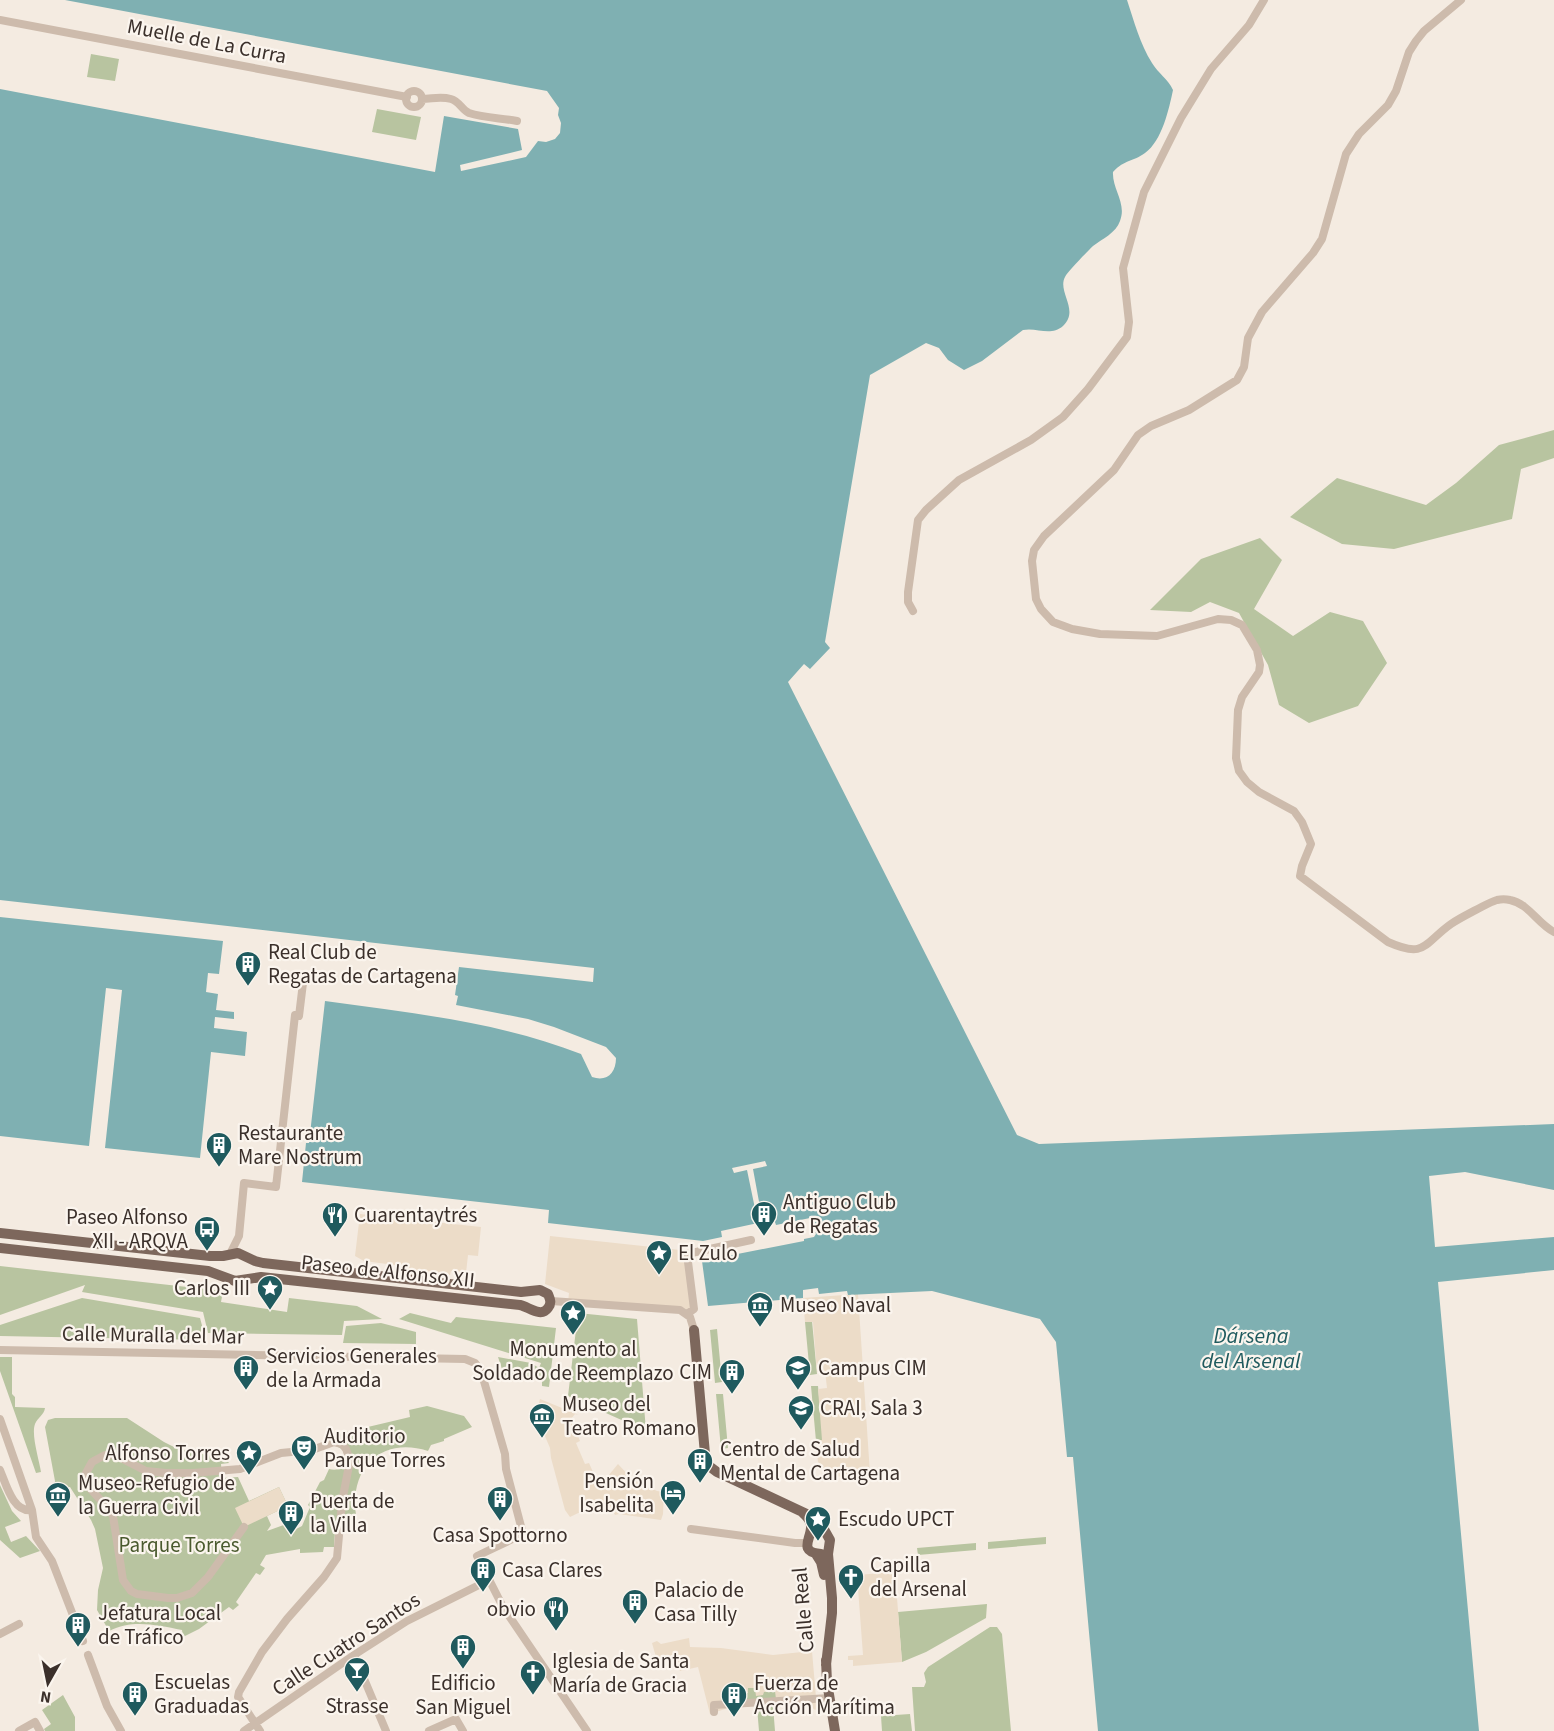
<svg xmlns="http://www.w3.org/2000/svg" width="1554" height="1731" font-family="'Source Sans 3',sans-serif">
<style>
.green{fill:#b8c4a0}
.plaza{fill:#ecdcc8;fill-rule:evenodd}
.water{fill:#7fb0b2}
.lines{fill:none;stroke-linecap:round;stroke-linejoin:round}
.minor{stroke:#cdbbac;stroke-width:8}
.major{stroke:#7d675c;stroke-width:10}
.labels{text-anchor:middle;stroke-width:4.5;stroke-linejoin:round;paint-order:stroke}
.street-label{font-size:21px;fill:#3b302b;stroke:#fbf5ee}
.poi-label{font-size:21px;fill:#3b302b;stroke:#fbf5ee;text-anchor:start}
.park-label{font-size:21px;fill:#4a5a2e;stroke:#fbf5ee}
.water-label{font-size:22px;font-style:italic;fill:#1f5a5e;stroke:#fbf5ee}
</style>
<rect width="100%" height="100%" fill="#f4ebe1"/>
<path class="green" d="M91 54 119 59 115 81 87 77Z
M377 109 421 117 416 140 372 132Z
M1554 430V458L1521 469 1512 519 1394 549 1342 544 1290 517 1337 478 1426 505 1456 483 1499 445Z
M1260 538 1282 560 1254 609 1293 636 1330 612 1363 621 1387 663 1358 706 1309 723 1279 705 1268 665 1239 613 1210 602 1191 612 1150 610 1201 559Z
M0 1266 223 1291 221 1302 287 1312 289 1298 357 1306 382 1319 344 1321 342 1335 208 1333 203 1312 82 1292 85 1285 0 1315Z
M82 1298 200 1318 206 1340 0 1336V1325Z
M410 1313 451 1323 456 1317 556 1328 549 1387 542 1386V1381L504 1375 498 1357 531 1363 539 1368 541 1363 399 1319Z
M578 1313 637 1319 646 1431 568 1396Z
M812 1321 817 1374 810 1375 805 1322Z
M381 1323 416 1332V1344L343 1343 346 1326Z
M717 1329 722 1382 715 1383 710 1330Z
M0 1357H12V1394L15 1397V1407L45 1408C44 1415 38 1417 35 1424 31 1435 39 1459 41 1472L36 1473 0 1371Z
M811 1386H818L823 1440 816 1441Z
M716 1394H723L728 1448 721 1449Z
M427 1406 464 1416 472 1427 444 1439V1441L431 1445 428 1451C382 1436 349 1468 356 1515L349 1517 352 1529 344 1533 335 1532 334 1547H324L323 1552 300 1553V1549L266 1555 260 1565 265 1568 260 1575 256 1573 236 1602 239 1605 233 1610 229 1607 199 1629 183 1637 182 1630C156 1625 133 1619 109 1631L97 1610 98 1590 103 1568 95 1529 91 1520 70 1487 54 1488 55 1481 45 1427 48 1420 55 1418H127L164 1442 178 1449 226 1459 229 1463 221 1464 222 1478 238 1477 249 1501 279 1487 288 1506 267 1516 271 1525 267 1531 292 1522 296 1529 302 1526 310 1507 308 1505 320 1482 324 1480 329 1469C337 1471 342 1469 346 1462L344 1450 334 1445V1435L410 1417 409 1410Z
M0 1485 12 1511 21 1521 5 1527 11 1542 26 1536 40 1551 20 1558 0 1540Z
M1046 1537V1544L988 1549V1542Z
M976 1543V1550L918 1555 917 1548Z
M987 1604 986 1618 926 1652 902 1662 898 1612Z
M990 1627H997L1002 1634 1011 1731H915L912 1687H924L926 1682 924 1673 928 1667Z
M740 1685V1693L748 1688H756V1695L763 1692 776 1691V1699L727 1702V1694L732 1686Z
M63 1695 75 1717V1731H45L44 1729 51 1724 42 1710Z
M773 1706 775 1731H759L757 1707Z
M910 1714 912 1731H882L881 1716Z"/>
<path class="plaza" d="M360 1214 481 1227 478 1256 468 1255 466 1273 451 1271 450 1275 395 1269V1265L364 1261 355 1256Z
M550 1236 680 1250 687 1254 694 1309 687 1314 568 1302 569 1293 545 1284Z
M858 1294 870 1474 832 1477 818 1462 816 1441 822 1440 818 1389 827 1388 825 1371 817 1372 813 1322H805L803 1298Z
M540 1399 579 1415 575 1414 571 1419 580 1441 576 1443 585 1464 589 1463 597 1481 603 1482 618 1464 632 1479 657 1491 664 1492 663 1514 661 1520 619 1514 615 1515 609 1504 601 1502 570 1517 565 1510 551 1458 550 1448 536 1415Z
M279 1487 288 1506 244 1527 235 1508Z
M895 1572 902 1662 853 1666V1660H848V1656L863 1655 857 1575Z
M689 1638 690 1647 721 1648 773 1655 812 1651 817 1709 815 1710 806 1702 737 1705 710 1714 698 1667 680 1671 676 1659 658 1664 652 1643 657 1641 661 1644ZM740 1685V1693H748V1688H755L756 1696 763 1695 764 1692 775 1691 776 1699 728 1702 727 1694H732V1686Z"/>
<path class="water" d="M65 0H1127C1134 21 1140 44 1152 63 1158 73 1168 79 1173 90 1169 109 1162 141 1145 153 1133 162 1125 159 1113 172 1112 189 1127 203 1120 221 1116 233 1102 239 1093 246 1087 252 1068 271 1065 277 1057 292 1080 310 1063 326 1050 337 1037 327 1023 330L982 361 964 370 948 360 939 348 926 343 870 375 825 642 830 648 810 669 804 664 788 682 1017 1135 1039 1144 1554 1124V1190L1465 1172 1429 1176 1435 1247 1554 1237V1270L1438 1282 1479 1731H1098L1073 1457H1067L1056 1342 1040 1319 932 1291 848 1295 847 1291 819 1294 818 1288 803 1290V1298L708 1306 702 1261 804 1241V1239L814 1237 816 1234 812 1220 810 1218 776 1225 773 1216 762 1218 753 1169 767 1166 765 1161 732 1168 734 1173 747 1170 758 1223 721 1231 722 1237 703 1241 548 1223 549 1210 302 1182 306 1143H309L325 1001C411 1013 500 1022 581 1054L592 1077C607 1082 616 1073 616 1058L606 1047 554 1027 528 1019 456 1005 458 996 455 995 459 967 593 982 594 968 0 900V89L435 172 444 116 518 129 522 150 460 165 461 171 526 157 538 141 546 142 555 139 560 133 561 123 558 115 559 108 547 91Z
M0 917 223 941 219 974 208 973 206 992 218 994 216 1010 234 1012V1019L215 1017 214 1028 247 1032 245 1056 211 1052 200 1158 105 1148 122 990 106 988 89 1146 0 1136Z"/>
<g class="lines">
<path class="minor" d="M1461 0 1424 31 1416 41 1409 52 1396 91 1388 105 1359 134 1346 154 1322 239 1313 253 1262 312 1248 338 1244 367 1237 380 1189 410 1151 426 1138 435 1114 470 1044 536 1034 550 1032 561 1036 599 1041 609 1053 622 1072 629 1100 634 1157 636 1218 619 1231 620 1242 625 1257 650 1260 665 1259 672 1242 697 1238 710 1236 758 1239 771 1247 782 1259 792 1294 811 1302 822 1311 844 1302 866 1300 876 1388 942C1426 959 1424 943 1451 924 1458 919 1490 902 1497 900 1501 899 1506 899 1510 900 1529 904 1537 923 1554 932
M0 20 407 97
M406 99a8 8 0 1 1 16 0a8 8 0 1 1-16 0Z
M422 99C432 99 440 96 451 99 459 101 462 110 469 113 484 118 502 118 517 121
M913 611 908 602V592L918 520 926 510 959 480 1031 440 1063 417 1088 389 1127 337 1129 322 1123 268 1144 192 1181 118 1211 69 1249 25 1264 0
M230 1254 239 1236 244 1183 276 1187 295 1015 299 1016 303 983
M551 1301 680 1310 690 1317 694 1330
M687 1314 694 1309 687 1254 751 1240
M0 1350 465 1359 475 1363 481 1371 505 1454 506 1469 523 1534 477 1556 503 1607 587 1731
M0 1419 32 1510 36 1537 52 1561 83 1641
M0 1470C6 1484 13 1513 32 1510
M244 1527 208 1577 192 1593 177 1598H168L137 1594 131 1591 123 1580 113 1516 106 1506 87 1485 86 1473 92 1462 105 1455H113L119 1457 146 1471 166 1473H193L240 1469 281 1453 312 1450 334 1442 342 1444 346 1449 350 1460 342 1502 337 1558 324 1577 287 1619 262 1652 239 1692 238 1697 260 1731
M691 1529 795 1543H807
M0 1634 19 1624
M88 1655 107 1706 121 1731
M354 1655 386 1731
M714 1712V1705L830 1698
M19 1731 35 1722 40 1731
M244 1731 354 1655 407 1621 489 1580
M429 1731 456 1719 463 1731"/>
<path class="major" d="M0 1233 210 1256H223L238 1253 255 1261 263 1263 521 1292 540 1290 548 1294C550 1299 552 1303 548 1308 541 1318 529 1307 520 1305L261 1277 235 1281 208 1271 0 1248
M694 1330 705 1454 709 1466 717 1472 811 1516 821 1524 830 1540 828 1554 832 1598V1613L826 1665
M803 1513C807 1517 811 1520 811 1526 812 1538 797 1552 821 1554
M816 1554 821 1562 824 1575
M826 1660 827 1682 835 1731"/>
</g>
<defs>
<g id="building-pin" transform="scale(1.35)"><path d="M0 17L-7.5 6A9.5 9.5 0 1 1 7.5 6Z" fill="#1f5a5e" stroke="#fbf5ee"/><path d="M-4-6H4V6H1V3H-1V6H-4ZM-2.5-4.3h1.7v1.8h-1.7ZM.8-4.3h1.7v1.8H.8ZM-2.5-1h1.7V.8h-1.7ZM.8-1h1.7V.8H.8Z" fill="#fff"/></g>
<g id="restaurant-pin" transform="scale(1.35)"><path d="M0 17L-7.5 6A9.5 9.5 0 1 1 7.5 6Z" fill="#1f5a5e" stroke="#fbf5ee"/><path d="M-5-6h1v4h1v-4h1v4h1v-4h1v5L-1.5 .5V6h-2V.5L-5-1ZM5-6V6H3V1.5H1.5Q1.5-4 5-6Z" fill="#fff"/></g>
<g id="bus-pin" transform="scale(1.35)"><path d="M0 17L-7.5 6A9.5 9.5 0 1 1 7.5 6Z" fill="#1f5a5e" stroke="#fbf5ee"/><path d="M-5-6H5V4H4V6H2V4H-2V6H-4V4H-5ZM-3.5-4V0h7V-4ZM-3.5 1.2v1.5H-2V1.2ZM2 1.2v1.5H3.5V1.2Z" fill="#fff"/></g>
<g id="sight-pin" transform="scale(1.35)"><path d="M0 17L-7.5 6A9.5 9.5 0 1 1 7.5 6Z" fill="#1f5a5e" stroke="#fbf5ee"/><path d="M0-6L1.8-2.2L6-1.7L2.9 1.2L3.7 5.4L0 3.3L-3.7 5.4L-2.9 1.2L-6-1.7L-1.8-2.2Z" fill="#fff"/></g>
<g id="museum-pin" transform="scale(1.35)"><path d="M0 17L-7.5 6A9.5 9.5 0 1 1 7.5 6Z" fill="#1f5a5e" stroke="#fbf5ee"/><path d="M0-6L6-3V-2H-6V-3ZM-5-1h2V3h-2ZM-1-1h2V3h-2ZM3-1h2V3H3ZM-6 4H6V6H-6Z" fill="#fff"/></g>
<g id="university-pin" transform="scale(1.35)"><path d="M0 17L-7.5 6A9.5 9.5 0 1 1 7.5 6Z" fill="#1f5a5e" stroke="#fbf5ee"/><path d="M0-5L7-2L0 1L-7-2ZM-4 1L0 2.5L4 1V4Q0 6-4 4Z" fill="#fff"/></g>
<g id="theatre-pin" transform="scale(1.35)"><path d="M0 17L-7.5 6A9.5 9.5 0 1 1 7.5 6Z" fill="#1f5a5e" stroke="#fbf5ee"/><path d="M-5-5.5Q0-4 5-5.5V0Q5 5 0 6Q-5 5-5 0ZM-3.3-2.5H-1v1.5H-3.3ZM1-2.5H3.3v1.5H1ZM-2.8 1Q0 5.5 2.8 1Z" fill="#fff"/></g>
<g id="hotel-pin" transform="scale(1.35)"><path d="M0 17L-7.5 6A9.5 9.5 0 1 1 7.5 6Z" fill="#1f5a5e" stroke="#fbf5ee"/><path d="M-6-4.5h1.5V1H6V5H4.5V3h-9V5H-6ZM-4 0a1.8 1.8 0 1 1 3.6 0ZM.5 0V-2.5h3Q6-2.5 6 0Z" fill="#fff"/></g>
<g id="church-pin" transform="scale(1.35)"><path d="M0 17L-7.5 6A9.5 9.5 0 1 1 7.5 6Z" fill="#1f5a5e" stroke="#fbf5ee"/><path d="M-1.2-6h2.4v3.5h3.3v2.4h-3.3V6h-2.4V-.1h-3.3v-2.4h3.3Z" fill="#fff"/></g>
<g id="bar-pin" transform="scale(1.35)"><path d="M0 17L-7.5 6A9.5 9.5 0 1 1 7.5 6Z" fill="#1f5a5e" stroke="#fbf5ee"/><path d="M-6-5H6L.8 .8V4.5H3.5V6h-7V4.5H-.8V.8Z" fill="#fff"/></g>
</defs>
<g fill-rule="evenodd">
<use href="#building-pin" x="248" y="964"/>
<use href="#building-pin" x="219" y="1145"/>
<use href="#building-pin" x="764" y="1214"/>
<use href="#restaurant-pin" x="335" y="1215"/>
<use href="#bus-pin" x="207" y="1229"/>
<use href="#sight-pin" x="659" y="1253"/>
<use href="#sight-pin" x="270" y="1288"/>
<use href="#museum-pin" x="760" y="1305"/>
<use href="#sight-pin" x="573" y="1313"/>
<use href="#building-pin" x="246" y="1368"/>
<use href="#university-pin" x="798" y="1368"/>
<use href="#building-pin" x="732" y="1372"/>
<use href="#university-pin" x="801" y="1408"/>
<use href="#museum-pin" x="542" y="1416"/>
<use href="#theatre-pin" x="304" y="1448"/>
<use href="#sight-pin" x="249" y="1453"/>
<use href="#building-pin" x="700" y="1461"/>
<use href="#hotel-pin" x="673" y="1493"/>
<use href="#museum-pin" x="58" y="1495"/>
<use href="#building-pin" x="500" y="1499"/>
<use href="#building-pin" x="291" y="1513"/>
<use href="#sight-pin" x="818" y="1519"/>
<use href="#building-pin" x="483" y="1570"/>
<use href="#church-pin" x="851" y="1577"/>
<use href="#building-pin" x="635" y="1602"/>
<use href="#restaurant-pin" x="556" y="1609"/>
<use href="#building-pin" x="78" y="1625"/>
<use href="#building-pin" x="463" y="1647"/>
<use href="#bar-pin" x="357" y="1670"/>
<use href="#church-pin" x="533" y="1673"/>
<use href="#building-pin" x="135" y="1694"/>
<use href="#building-pin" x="734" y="1695"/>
</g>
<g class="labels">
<g class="street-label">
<text transform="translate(207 41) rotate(11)" y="7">Muelle de La Curra</text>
<text transform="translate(388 1271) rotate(6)" y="7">Paseo de Alfonso XII</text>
<text transform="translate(153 1335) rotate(1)" y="7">Calle Muralla del Mar</text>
<text transform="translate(803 1610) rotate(-95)" y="7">Calle Real</text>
<text transform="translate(346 1644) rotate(-33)" y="7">Calle Cuatro Santos</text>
</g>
<g class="poi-label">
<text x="268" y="959">Real Club de<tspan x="268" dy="24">Regatas de Cartagena</tspan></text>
<text x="238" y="1140">Restaurante<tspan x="238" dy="24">Mare Nostrum</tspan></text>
<text x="783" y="1209">Antiguo Club<tspan x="783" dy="24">de Regatas</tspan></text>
<text x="354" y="1222">Cuarentaytrés</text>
<text x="188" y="1224" text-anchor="end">Paseo Alfonso<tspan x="188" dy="24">XII - ARQVA</tspan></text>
<text x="678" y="1260">El Zulo</text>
<text x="250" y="1295" text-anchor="end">Carlos III</text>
<text x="780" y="1312">Museo Naval</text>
<text x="573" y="1356" text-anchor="middle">Monumento al<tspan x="573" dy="24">Soldado de Reemplazo</tspan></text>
<text x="266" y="1363">Servicios Generales<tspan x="266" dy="24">de la Armada</tspan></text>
<text x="818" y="1375">Campus CIM</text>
<text x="712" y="1379" text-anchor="end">CIM</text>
<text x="562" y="1411">Museo del<tspan x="562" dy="24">Teatro Romano</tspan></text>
<text x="820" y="1415">CRAI, Sala 3</text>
<text x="324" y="1443">Auditorio<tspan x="324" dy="24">Parque Torres</tspan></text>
<text x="720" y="1456">Centro de Salud<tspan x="720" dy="24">Mental de Cartagena</tspan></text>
<text x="230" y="1460" text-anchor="end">Alfonso Torres</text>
<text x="654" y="1488" text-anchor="end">Pensión<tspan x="654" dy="24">Isabelita</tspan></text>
<text x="78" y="1490">Museo-Refugio de<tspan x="78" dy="24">la Guerra Civil</tspan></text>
<text x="310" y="1508">Puerta de<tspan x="310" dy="24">la Villa</tspan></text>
<text x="838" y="1526">Escudo UPCT</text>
<text x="500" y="1542" text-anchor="middle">Casa Spottorno</text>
<text x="870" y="1572">Capilla<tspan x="870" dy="24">del Arsenal</tspan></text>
<text x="502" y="1577">Casa Clares</text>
<text x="654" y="1597">Palacio de<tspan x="654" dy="24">Casa Tilly</tspan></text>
<text x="536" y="1616" text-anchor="end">obvio</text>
<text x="98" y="1620">Jefatura Local<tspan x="98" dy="24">de Tráfico</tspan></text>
<text x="552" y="1668">Iglesia de Santa<tspan x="552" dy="24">María de Gracia</tspan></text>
<text x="154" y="1689">Escuelas<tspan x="154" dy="24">Graduadas</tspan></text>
<text x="463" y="1690" text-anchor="middle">Edificio<tspan x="463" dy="24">San Miguel</tspan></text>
<text x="754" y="1690">Fuerza de<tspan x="754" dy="24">Acción Marítima</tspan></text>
<text x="357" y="1713" text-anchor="middle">Strasse</text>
</g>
<g class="park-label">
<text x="179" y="1552">Parque Torres</text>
</g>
<g class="water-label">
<text x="1251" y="1343">Dársena<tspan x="1251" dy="25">del Arsenal</tspan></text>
</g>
</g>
<g transform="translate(48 1683) rotate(189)" stroke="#fbf5ee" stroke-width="4.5" paint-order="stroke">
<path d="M0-4.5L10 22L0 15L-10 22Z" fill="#3b302b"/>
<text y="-9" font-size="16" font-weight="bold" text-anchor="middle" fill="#3b302b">N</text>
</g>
</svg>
